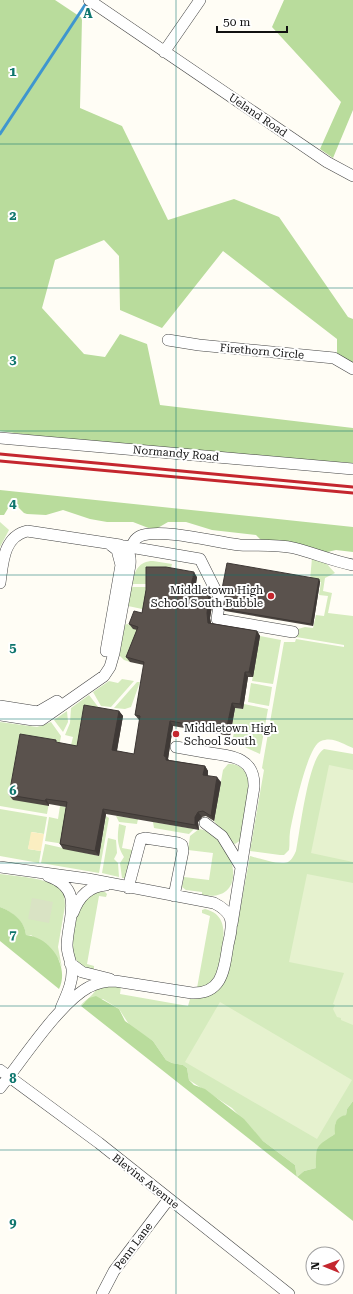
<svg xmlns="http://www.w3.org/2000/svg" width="353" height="1294" font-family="'Roboto Serif',serif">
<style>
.green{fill:#d5ebbd}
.forest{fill:#b9dc9c}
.sand{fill:#fbeec1}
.cemetery{fill:#d9e3c4}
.pitch{fill:#e6f2cf}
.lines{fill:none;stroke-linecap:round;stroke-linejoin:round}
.stream{stroke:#3f96cf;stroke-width:3}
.minor-casing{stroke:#444;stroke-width:12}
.minor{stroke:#fff;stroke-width:11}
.rail{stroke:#c4262e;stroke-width:3}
.wall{fill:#4d4742}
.shaded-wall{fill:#3f3936}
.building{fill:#5a524d;stroke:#3f3936}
.grid{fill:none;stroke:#0f766e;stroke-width:1;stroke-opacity:0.55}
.poi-dot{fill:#c4262e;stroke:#fff;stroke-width:1.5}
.labels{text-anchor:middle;stroke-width:4;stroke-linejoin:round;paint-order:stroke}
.street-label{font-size:11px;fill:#111;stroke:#fff}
.poi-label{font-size:11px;fill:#111;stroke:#fff;text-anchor:end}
.grid-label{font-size:13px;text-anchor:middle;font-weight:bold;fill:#0f766e;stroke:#fff;stroke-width:4;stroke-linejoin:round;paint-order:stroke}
</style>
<rect width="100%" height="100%" fill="#fffdf5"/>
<path class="green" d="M0 522 9 530 0 547Z
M312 558 325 562 335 573 325 578 323 591 332 593 328 613 353 616V748C343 744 333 736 321 741 307 746 293 816 290 832 289 838 290 844 289 850L284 855H280L250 851 264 770 262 768 284 642H295L296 639 344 647V645L296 637 298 629 305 627 313 628 316 615 324 616 328 596 319 595 321 582 310 580Z
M153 561 172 564 170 572 149 584H132C134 571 139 561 153 561Z
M131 587H149L147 610 128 606Z
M127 624 134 626 142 632 130 662 124 660 119 655 125 625Z
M260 636 281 640 273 684 252 681Z
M122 679 134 681 111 707 101 706 93 692 109 681 118 683Z
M137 682H140L131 707 125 709 114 708Z
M251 683 272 687 269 706 248 702Z
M89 695 99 708 80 751 70 749 73 737 65 735 70 723 71 708Z
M244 704 268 709 260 754 232 741 234 733 231 732 235 708 243 709Z
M67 711 68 722 63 732 54 720Z
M0 722 37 727 51 722 61 736 47 814 0 806Z
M324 749 353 754V1101L347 1109 346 1115C336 1119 333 1123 336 1134L332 1136 316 1168 304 1171 297 1177 295 1165 263 1141 232 1108 189 1080 187 1068 183 1065 172 1063 166 1060 153 1041 130 1026 119 1009 103 999 85 1002 80 1006C84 1001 94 995 96 989L106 986 121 987 120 994 188 1006 190 999C211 998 224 989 229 968L250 856C258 858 281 866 288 862 292 860 294 855 296 851 300 832 308 758 324 749Z
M228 764C240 763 245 771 250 780L241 840 235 844 230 842 214 821 223 770Z
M60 806 70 807 64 844 45 841 49 817 58 819Z
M0 809 47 817 44 834 32 832 28 849 41 851 39 863 0 856Z
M106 816 109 818 99 873 41 863 45 844 99 856Z
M116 816 138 819 137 824 119 822Z
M153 822 194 829 189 834 154 828Z
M119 824 126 826 122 848 133 850 128 875 125 878H122L120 863 124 857C117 846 117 838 119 824Z
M199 829C234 834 253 904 202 895V892L186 890 182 887 184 877 209 880 213 853 188 850 190 836Z
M108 838 116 840 117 853 114 859 118 863 119 877 102 873Z
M0 874C21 877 47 877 64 891L65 906 58 947 62 968 59 960 31 935H26C25 921 12 912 0 907Z
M97 892H105L107 894 106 897 99 896 87 964 94 966V970C68 965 72 946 75 926 77 918 77 910 82 903 85 898 92 895 97 892Z
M205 909C229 915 224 937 221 955 219 964 219 975 212 982 208 985 203 987 197 988L210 916 202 913V910Z"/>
<path class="forest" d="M0 0H55L82 18 80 108 122 126 168 220 234 199 279 217 348 317 353 319V365L337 357V339L223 251 162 328 120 310 119 256 104 240 55 260 42 308 84 354 105 357 120 334 147 344 160 405 353 428V463L137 450 0 431Z
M284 0H353V110L333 158 320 149 341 102 272 27Z
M0 490 353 527V552L336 550 323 553 262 541 256 535 212 530 186 522H168L156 529H151L133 522H107L90 519 63 510 46 515 27 514 24 513 15 504 10 505 4 515H0Z
M0 907C13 912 25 921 26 935 50 937 70 966 59 989L0 941Z
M96 996 119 1009 125 1021 153 1041 166 1060 172 1063 183 1065 187 1068 189 1080 194 1085 205 1089 244 1119 263 1141 295 1165 297 1177 304 1171 316 1168C316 1144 316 1147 335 1134 334 1125 335 1117 346 1115L347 1109 353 1101V1221L81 1006 89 998Z"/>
<path class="sand" d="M31 832 44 834 41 851 28 849Z"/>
<path class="cemetery" d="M32 898 53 902 49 923 28 919Z"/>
<path class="pitch" d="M329 765 353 770V862L311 853Z
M307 874 353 883V1025L341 1020V1018L337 1017 333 1009 335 1005 333 1004 344 973 289 962Z
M220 1002 352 1080 317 1139 185 1062Z"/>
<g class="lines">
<path class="stream" d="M0 134 87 2"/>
<g class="minor-casing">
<path id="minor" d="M89 0 327 162 353 176
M164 52 200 0
M168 340 199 345 334 358 353 369
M0 438 353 469
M124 546 200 559 220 599 217 619 293 632
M131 547C134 541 136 537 143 535 166 529 214 542 240 545 258 546 276 544 294 548 314 553 333 561 353 565
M0 583C3 563 3 537 27 531L120 545C129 549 131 556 130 565L114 653 110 667 104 676 41 720H33L0 715
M106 651 121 565 117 550 108 543
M0 706 38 712 57 701
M176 747C187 749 199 751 210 753 233 756 255 758 254 787L232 924
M205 823 222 836 241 867
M0 867 88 879 214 903C220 906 227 911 230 917 233 926 230 936 228 945 224 969 223 994 192 993L115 981C106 981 97 983 89 987 59 1003 22 1061 0 1088
M48 876C85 889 68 917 67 945 67 954 71 961 72 969 73 983 66 996 61 1008
M128 888 141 839 145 838 178 843 182 845 183 851 174 896
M73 913C79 896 89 886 106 885
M70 963 82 972 110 979
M0 1070 99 1143 289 1294
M102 1294 114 1271 168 1200"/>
</g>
<use href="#minor" class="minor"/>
<path class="rail" d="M0 454 353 487
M0 461 353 493"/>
</g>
<path class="wall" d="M197 577 195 591 212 598 213 600 210 618 211 623 257 631 260 636 253 677H248L243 709 235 708 230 736 173 726 168 759 169 760 205 766 208 771V776L221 782 214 821 206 816 202 817 198 822 199 830 106 814 99 856 63 849 60 844 66 807 49 804V806L13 800 9 795 58 743 77 746 119 711 123 716 117 751 134 754 140 720H139L135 715 144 665 130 662 126 657 137 630 133 629 129 624 142 613 146 590Z
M319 579 320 582 313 626 225 611 223 609Z"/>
<path class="shaded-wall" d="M194 572 197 577 194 595 190 590Z
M319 579 320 582 313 626 311 624Z
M208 593 213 600 210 618 212 628 208 623 207 613Z
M257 631 260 636 253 677 249 672Z
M245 672 248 677 243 709 240 704Z
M232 703 235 708 230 736 226 731Z
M119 711 123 716 116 755 112 750Z
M170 721 173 726 168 759 170 762V765L164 756Z
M205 766 208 771 207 780 203 775Z
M217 777 221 782 214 821 211 816Z
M46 799 49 804V806L45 801Z
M103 809 106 814 99 856 95 851Z
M198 812 202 817 198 822 199 830 195 825V817Z"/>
<path class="building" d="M227 563 319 579 311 624 223 609 225 597 222 589Z
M146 567H166L194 572 190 590 208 593 209 595 207 613 208 623 257 631 249 672H245L240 704 232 703 226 731 170 721 164 756 166 757V760L205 766 203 775 217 777 211 816 203 811 198 812 195 817V825L103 809 95 851 60 844 67 802 46 799 45 801 9 795 20 734 56 740V742L77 746 84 705 119 711 112 750 134 754 140 716 135 715 144 662 126 657 138 627 129 624 134 611 142 613 146 590Z"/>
<path class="grid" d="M176 0V1294M0 144H353M0 288H353M0 431H353M0 575H353M0 719H353M0 863H353M0 1006H353M0 1150H353"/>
<g class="poi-dot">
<circle cx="271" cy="596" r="4"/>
<circle cx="176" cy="734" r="4"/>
</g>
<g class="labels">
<g class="street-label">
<text transform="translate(258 115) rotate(34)" y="4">Ueland Road</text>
<text transform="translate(262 351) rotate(5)" y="4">Firethorn Circle</text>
<text transform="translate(176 453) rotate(5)" y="4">Normandy Road</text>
<text transform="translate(146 1181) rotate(38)" y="4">Blevins Avenue</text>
<text transform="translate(133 1246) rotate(-53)" y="4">Penn Lane</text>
</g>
<g class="poi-label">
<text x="263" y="594">Middletown High<tspan x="263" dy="13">School South Bubble</tspan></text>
<text x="184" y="732" text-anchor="start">Middletown High<tspan x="184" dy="13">School South</tspan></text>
</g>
</g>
<g class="grid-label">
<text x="88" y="18">A</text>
<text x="13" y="76">1</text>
<text x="13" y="220">2</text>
<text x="13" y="364">3</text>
<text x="13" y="508">4</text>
<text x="13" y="652">5</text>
<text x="13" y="795">6</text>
<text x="13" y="939">7</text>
<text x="13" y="1083">8</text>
<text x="13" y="1227">9</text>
</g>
<g transform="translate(325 1266) rotate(271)"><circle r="19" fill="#ffffff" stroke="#a0a0a0"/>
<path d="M0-3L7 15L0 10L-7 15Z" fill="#c4262e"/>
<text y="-6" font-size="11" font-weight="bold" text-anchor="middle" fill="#111111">N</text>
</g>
<path d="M217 26v6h70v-6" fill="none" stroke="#111111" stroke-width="2"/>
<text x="223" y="26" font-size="12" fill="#111111" stroke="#ffffff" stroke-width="3" paint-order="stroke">50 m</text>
</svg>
